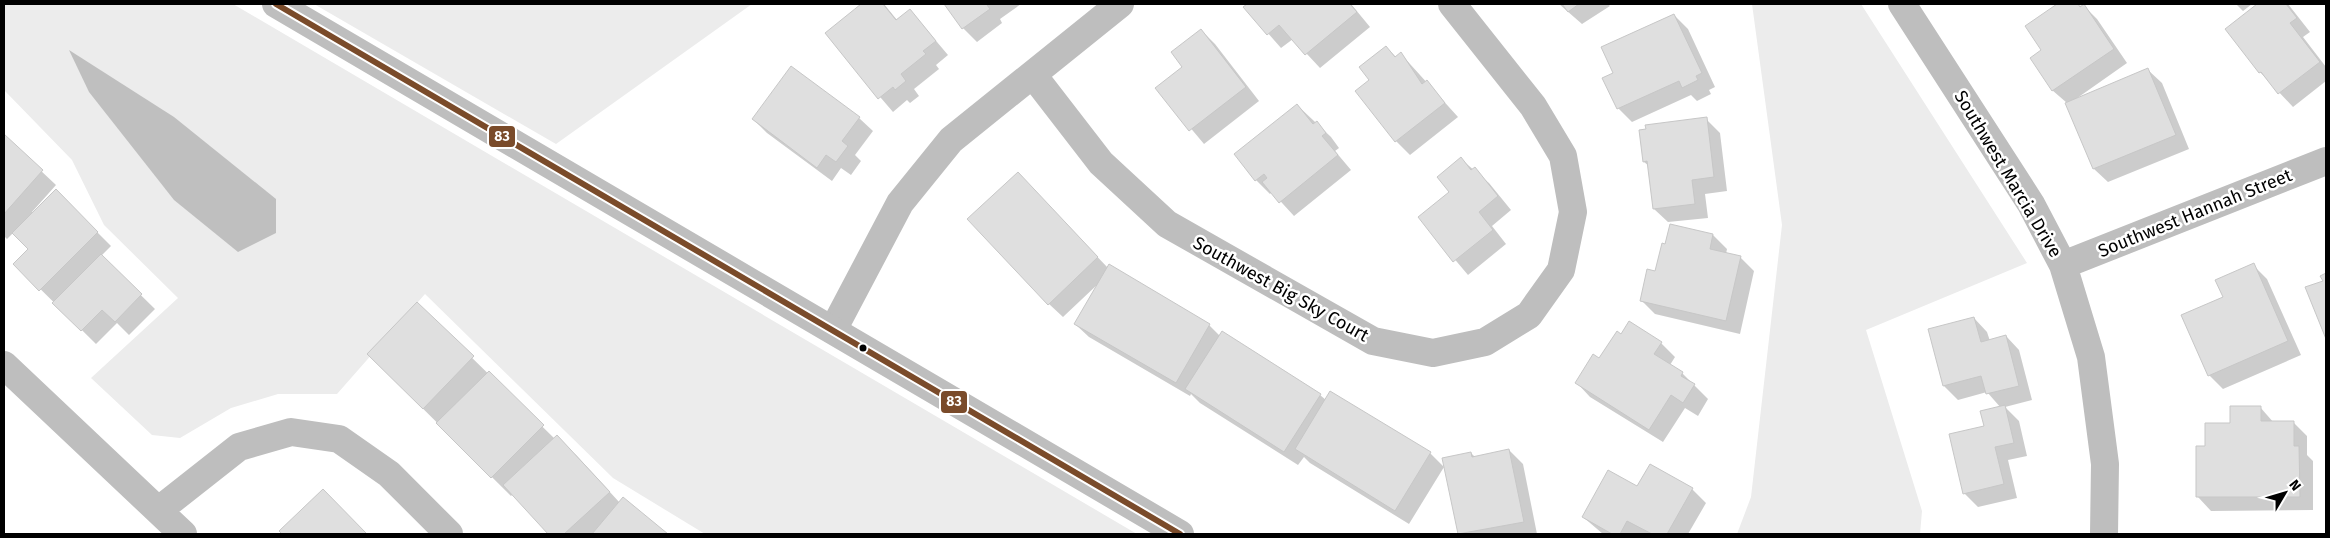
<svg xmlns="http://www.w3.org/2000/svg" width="2330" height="538" font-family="'Fira Sans',sans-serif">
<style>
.green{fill:#ececec}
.water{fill:#bfbfbf}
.shadow{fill:#0003}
.building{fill:#dfdfdf;stroke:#c7c7c7}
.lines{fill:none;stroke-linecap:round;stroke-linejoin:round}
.minor{stroke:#bebebe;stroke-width:28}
.major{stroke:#bebebe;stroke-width:28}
.bus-1-casing{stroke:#fff;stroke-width:10}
.bus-1{stroke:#7a4b2a;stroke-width:6}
.bus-dot{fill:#000;stroke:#fff;stroke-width:2}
.labels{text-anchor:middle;stroke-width:5;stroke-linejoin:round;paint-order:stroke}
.street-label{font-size:18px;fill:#000;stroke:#fff}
.line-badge{stroke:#fff;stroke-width:2}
.badge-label{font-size:14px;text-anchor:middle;font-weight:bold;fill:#fff}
</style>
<rect width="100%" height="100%" fill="#fff"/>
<path class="green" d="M4 4H233L1137 534H705L613 478 425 294 337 394H278L231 408 180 438 152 435 91 378 178 298 104 225 72 160 4 90Z
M314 4H752L556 144Z
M1752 4H1861L2027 263 1866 330 1922 511 1920 534H1737L1751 497 1782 225Z"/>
<path class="water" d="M69 50 174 117 276 199V233L238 252 174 200 89 92Z"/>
<path class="shadow" d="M863 4H884L897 20 910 10 948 55 936 65 939 69 914 89 919 96 910 103 907 100 893 112 826 34Z
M946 4H1021L1000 19 1002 23 977 42 963 28Z
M1249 4H1351L1370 27 1320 68 1293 39 1281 48 1245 7Z
M1559 4H1608L1610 6 1582 24Z
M2059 4 2084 6 2097 19 2127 63 2073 101 2148 70 2162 83 2189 149 2108 182 2094 169 2067 103 2052 90 2043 50 2027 26Z
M2236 4H2252L2243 11Z
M2260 4H2288L2310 32 2303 37 2326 67V81L2293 107 2260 72 2227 29Z
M1674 15 1688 29 1715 87 1709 90 1711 94 1697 101 1691 95 1632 122 1618 108 1615 74Z
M1201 30 1215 44 1259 101 1204 144 1157 88 1184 67Z
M1386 47 1396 57 1401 54 1458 117 1410 155 1396 141 1371 80Z
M1297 105 1331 137 1339 148 1335 151 1351 170 1294 216 1272 192 1270 194 1256 180Z
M859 118 873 131 855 155 861 161 851 175 841 168 832 181 767 133 753 119Z
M1706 119 1720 133 1727 191 1705 194 1708 218 1668 222 1654 209 1649 166 1644 162Z
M4 136 56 185 32 212 33 214 56 191 111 246 101 256 155 309 129 335 117 323 96 344 15 264 29 249 13 233 7 239 4 236Z
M1461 159 1489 183 1511 210 1492 226 1506 244 1468 275 1419 217 1451 192Z
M1031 187 1108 268 1209 325 1220 336 1320 395 1326 400 1430 453 1444 467 1409 524 1310 463 1304 457 1298 465 1200 403 1191 394 1190 396 1089 337 1075 324 1098 284 1063 317 1049 304Z
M1671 225 1713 235 1727 249 1726 254 1740 257 1754 271 1740 334 1655 314 1641 300 1656 273Z
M2253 265 2267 279 2301 355 2223 389 2209 375 2224 298Z
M2326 275V335L2307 288 2324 281 2322 276Z
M417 304 555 439 576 455 620 503 623 499 666 534H550L513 494 511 496 387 373Z
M1974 318 1987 332 1990 341 2006 336 2019 350 2032 400 2005 407 2019 421 2027 456 2008 460 2017 498 1978 507 1964 493 1985 427 2001 408 1987 392 1958 400 1944 386 1929 330Z
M1622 335 1661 343 1675 357 1670 365 1682 373 1708 399 1698 416 1685 408 1663 442 1590 397 1577 383Z
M2260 407 2274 423H2294L2307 436V455L2313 461V510L2211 511 2198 497 2207 447 2232 424Z
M1509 450 1523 464 1537 534H1460L1444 458 1471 453 1475 457Z
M1637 488 1692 489 1706 503 1688 534H1603L1583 517Z
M322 490 366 534H284L281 531Z"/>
<path class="building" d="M861 4H883L896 20 910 9 936 41 923 51 926 54 901 74 906 81 895 90 893 87 878 99 825 33Z
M944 4H989L987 5 990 9 962 29Z
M1247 4H1350L1357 12 1305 55 1279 25 1267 35 1243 7Z
M1562 4H1579L1568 12Z
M2057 4H2078L2080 7 2084 4 2114 49 2052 91 2030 58 2041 50 2025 26Z
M2257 4H2286L2297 18 2290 23 2320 62 2278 94 2261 72 2259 73 2225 29Z
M1674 14 1702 73 1696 76 1698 80 1682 88 1679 81 1617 109 1602 78 1613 73 1601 47Z
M1201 29 1246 87 1189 131 1155 88 1182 67 1171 52Z
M1386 46 1395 57 1401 52 1422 84 1427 80 1445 103 1395 142 1355 91 1369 80 1359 67Z
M791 66 860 117 842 141 848 146 836 162 826 155 817 168 752 119Z
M2148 68 2176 135 2093 169 2065 103Z
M1297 104 1313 124 1317 121 1326 133 1322 136 1338 155 1279 203 1262 182 1267 178 1264 174 1255 181 1234 154Z
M1707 117 1714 177 1692 180 1695 204 1653 209 1647 161 1643 162 1639 130 1646 129 1645 125Z
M4 134 43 170 4 214Z
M1461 157 1471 170 1475 167 1498 196 1479 212 1493 230 1453 262 1418 217 1449 192 1437 177Z
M1018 172 1098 257 1048 305 967 219Z
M56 189 98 232 39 291 13 264 28 249 12 233Z
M1670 224 1713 234 1710 249 1741 256 1726 321 1640 301 1647 269 1655 271 1662 243 1665 244Z
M101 254 142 294 115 322 102 310 81 331 52 303Z
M2254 263 2288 341 2208 376 2181 315 2223 297 2215 280Z
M1109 264 1210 324 1176 383 1074 324Z
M2326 273V339L2305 287 2323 281 2320 276Z
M417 302 474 356 423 409 367 354Z
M1974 317 1981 342 2006 335 2019 386 1986 394 1981 376 1943 386 1928 329Z
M1629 321 1662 342 1654 354 1683 372 1681 376 1695 384 1683 403 1671 395 1649 430 1575 383 1593 354 1599 358 1617 331 1621 334Z
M1222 331 1321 394 1284 452 1185 389Z
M489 371 544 425 491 478 436 423Z
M1330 391 1431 452 1395 511 1295 449Z
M2005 405 2014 443 1995 447 2004 484 1963 494 1949 434 1984 426 1980 411Z
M2230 406H2261V421H2294V446H2299L2300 497H2196V446H2205V423H2230Z
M557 435 610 492 564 534H548L503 485Z
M1509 449 1524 522 1458 534 1442 458 1471 452 1472 457Z
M1650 464 1693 488 1667 534H1652L1627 521 1620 534H1612L1582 517 1608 470 1637 486Z
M323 489 367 534H282L279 531Z
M623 497 668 534H592Z"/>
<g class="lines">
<path class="minor" d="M1902 4 2031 204 2063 265 2091 357 2105 464 2104 534
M1033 75 1101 163 1167 224 1373 341 1433 353 1485 342 1529 315 1561 270 1573 212 1563 156 1533 106 1452 4
M2063 265 2326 161
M833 330 900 203 951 140 1120 4
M4 365 183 534
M159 510 239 447 291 432 339 439 389 474 449 534"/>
<path class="major" d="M276 4 1180 534"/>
<g class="bus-1-casing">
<path id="bus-1" d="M276 4 1180 534"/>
</g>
<use href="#bus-1" class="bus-1"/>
</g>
<circle class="bus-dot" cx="863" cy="348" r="4.5"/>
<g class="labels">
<g class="street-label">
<text transform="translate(2008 174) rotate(59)" y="6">Southwest Marcia Drive</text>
<text transform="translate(2195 213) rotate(-22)" y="6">Southwest Hannah Street</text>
<text transform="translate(1281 289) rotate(29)" y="6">Southwest Big Sky Court</text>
</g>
</g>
<g class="line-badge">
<rect x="488" y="125" width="28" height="23" rx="5" fill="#7a4b2a"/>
<rect x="940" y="390" width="28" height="24" rx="5" fill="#7a4b2a"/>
</g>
<g class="badge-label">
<text x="502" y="141">83</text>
<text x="954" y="406">83</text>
</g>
<rect width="2330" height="538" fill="none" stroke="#000000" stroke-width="10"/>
<g transform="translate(2285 493) rotate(52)" stroke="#ffffff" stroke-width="4" paint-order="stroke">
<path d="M0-4L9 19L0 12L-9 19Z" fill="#000000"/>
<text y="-8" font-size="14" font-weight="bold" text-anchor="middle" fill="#000000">N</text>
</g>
</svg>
